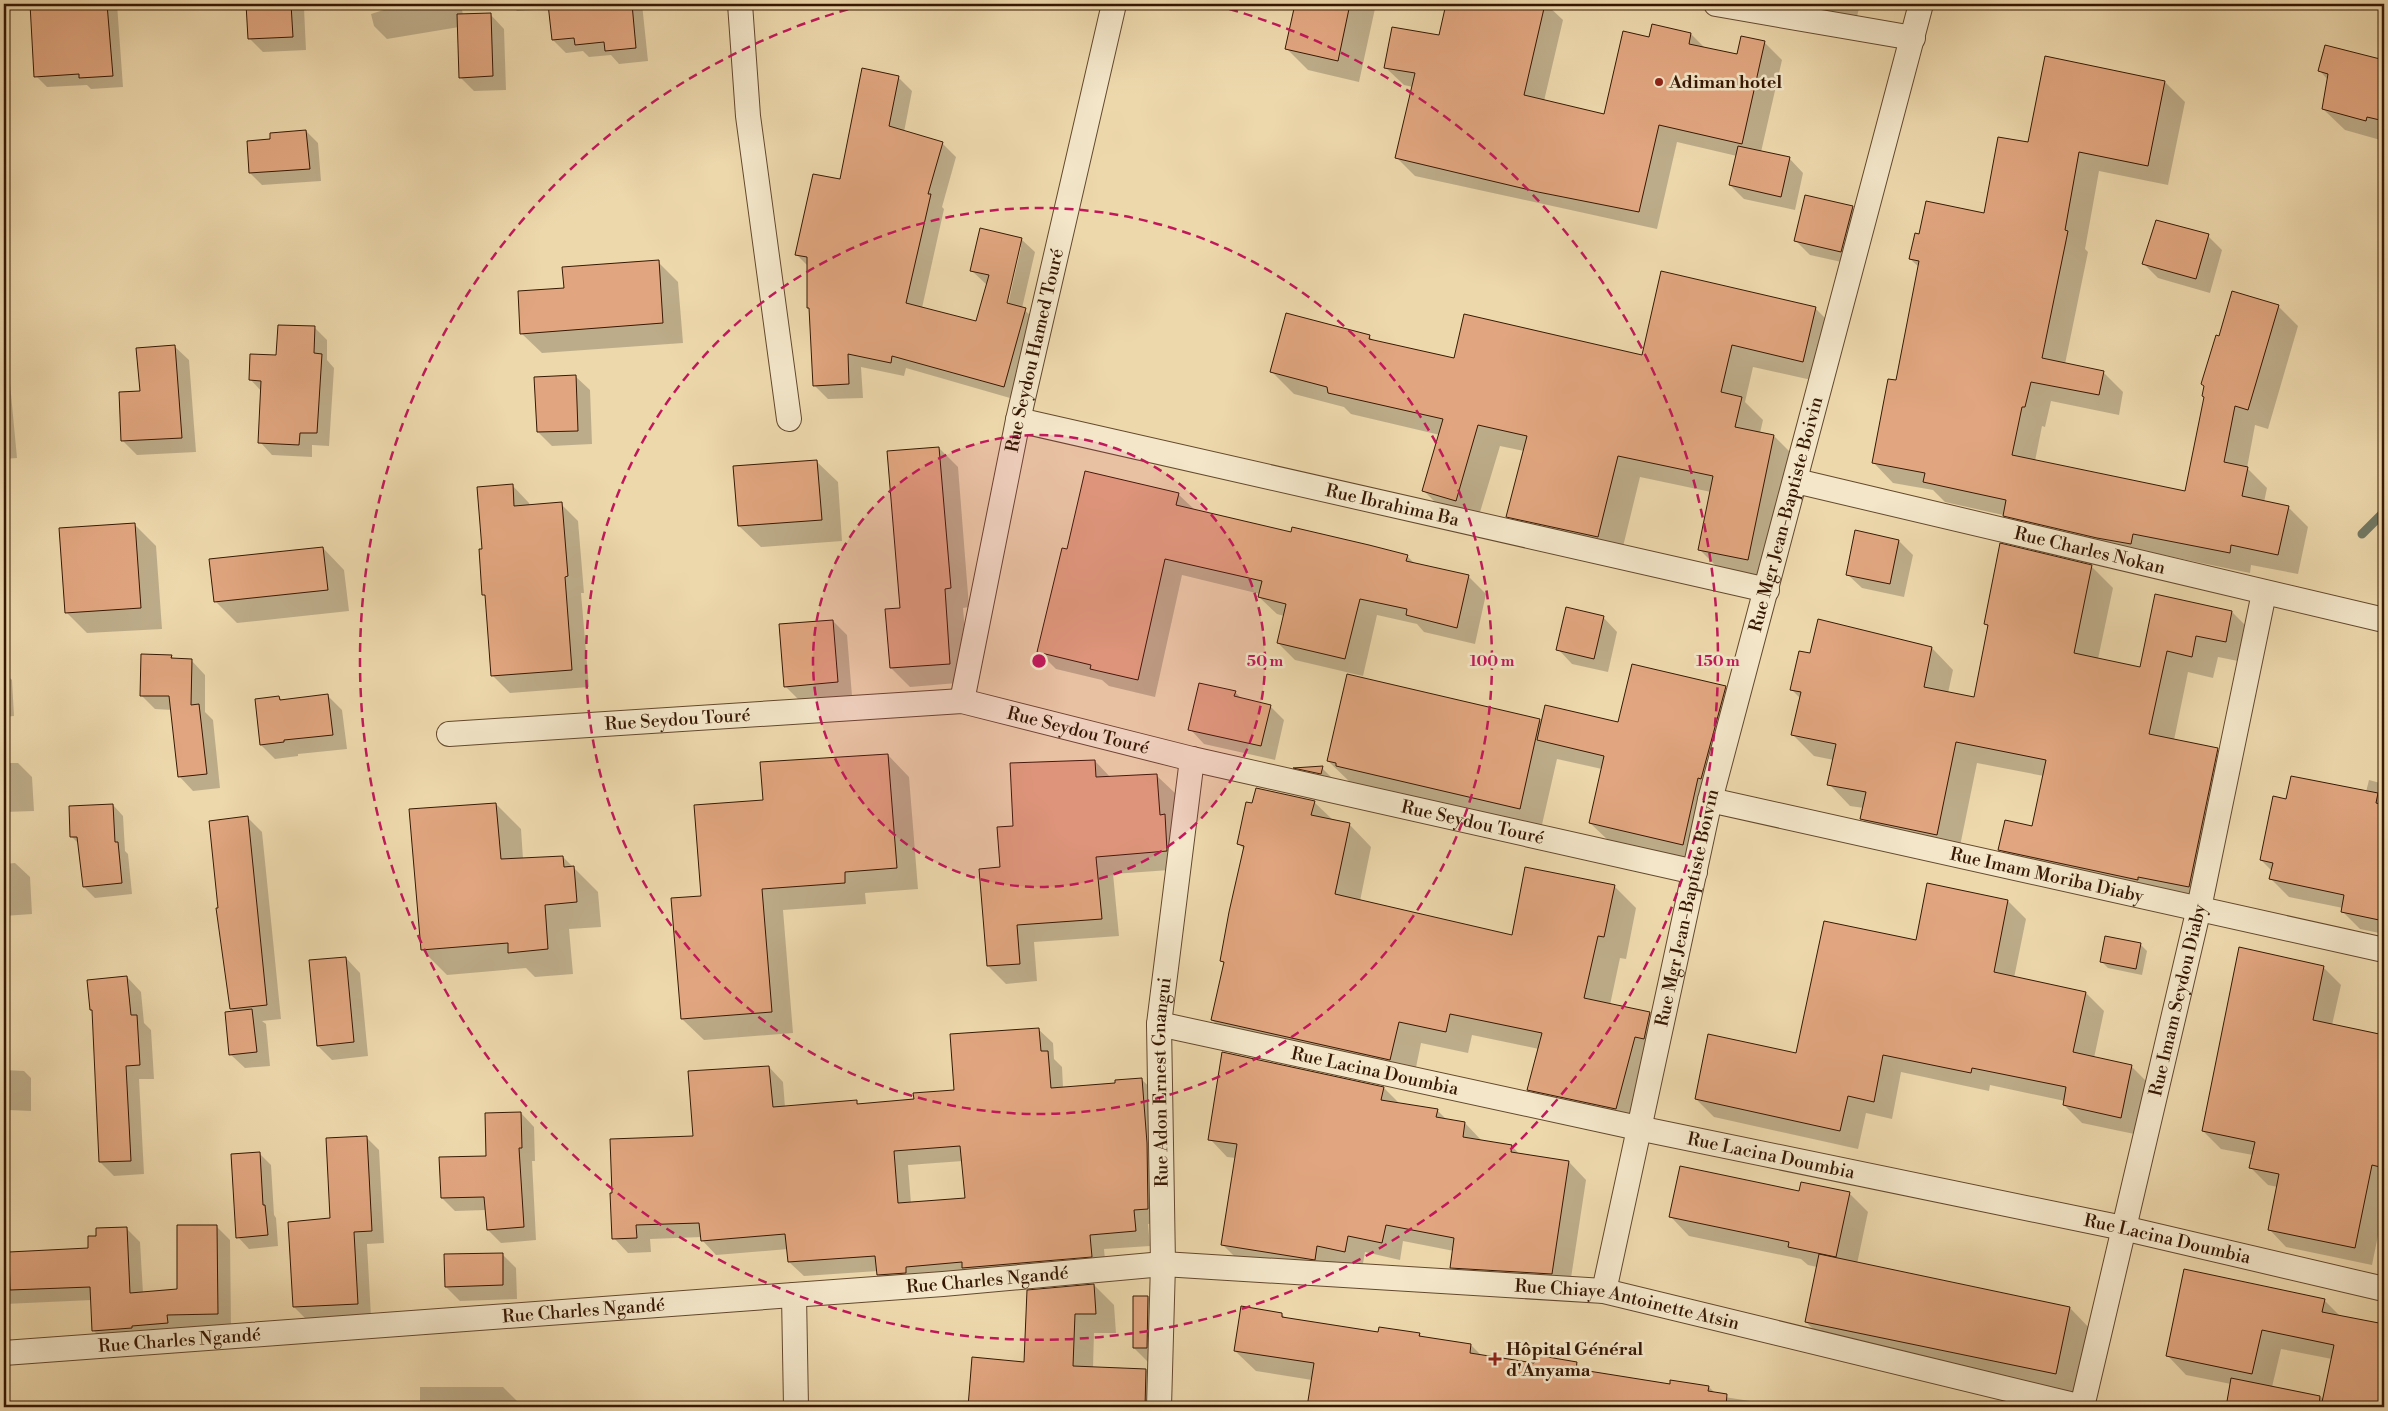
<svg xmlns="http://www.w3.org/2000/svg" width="2388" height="1411" font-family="'Libre Bodoni',serif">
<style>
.shadow{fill:#0003;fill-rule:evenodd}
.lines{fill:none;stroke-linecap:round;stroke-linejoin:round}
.stream{stroke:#727965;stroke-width:9}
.building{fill:#e1a67f;stroke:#371803;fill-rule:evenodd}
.minor-casing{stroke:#64482d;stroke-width:26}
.minor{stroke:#f3e6c9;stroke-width:24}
.ring{fill:none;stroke:#c2185b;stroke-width:2.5;stroke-dasharray:9 6}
.poi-dot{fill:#8f2418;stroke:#f3e6c9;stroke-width:2}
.labels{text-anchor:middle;stroke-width:5;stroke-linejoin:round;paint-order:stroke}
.poi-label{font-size:18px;font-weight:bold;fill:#371803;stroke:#f3e6c9;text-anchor:start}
.street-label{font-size:18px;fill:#371803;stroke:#f3e6c9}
.centre{fill:#c2185b;stroke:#f3e6c9;stroke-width:2.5}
.ring-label{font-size:15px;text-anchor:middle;font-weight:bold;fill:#c2185b;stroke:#f3e6c9;stroke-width:5;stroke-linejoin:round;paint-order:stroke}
</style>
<rect width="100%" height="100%" fill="#edd8ac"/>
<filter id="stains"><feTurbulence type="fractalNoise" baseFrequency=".004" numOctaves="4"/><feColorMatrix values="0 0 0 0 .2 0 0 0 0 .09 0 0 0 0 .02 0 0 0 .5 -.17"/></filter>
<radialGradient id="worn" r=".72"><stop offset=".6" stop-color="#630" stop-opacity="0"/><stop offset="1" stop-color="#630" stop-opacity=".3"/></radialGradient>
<path class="shadow" d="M31 4H117L123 87 91 89 87 85 47 87 36 76Z
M247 4H300L304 8 306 50 263 52 249 38Z
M402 4H461L463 15 490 14 504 29 506 90 474 91 460 77 459 27 387 39 374 26 371 14Z
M510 4H642L648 61 619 64 611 55 589 57 583 51 566 53 553 40 550 9 517 11Z
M1296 4H1376L1359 82 1308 70 1286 48Z
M1448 4H1546L1563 20 1544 101 1605 115 1650 39 1653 26 1691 34 1706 49 1738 56 1764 42 1782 60 1761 152 1789 158 1803 173 1795 210 1744 199 1730 185 1737 156 1677 142 1657 229 1415 176 1397 158 1413 87 1404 85 1386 68 1440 37Z
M1797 4H1860L1856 21 1804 11Z
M2326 46 2384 62V141L2345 130 2323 109 2328 80 2320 71Z
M2046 57 2165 82 2185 102 2168 185 2099 171 2085 249 2088 252 2065 364 2103 372 2123 392 2119 415 2051 401 2045 427 2042 426 2035 461 2186 493 2220 337 2278 306 2298 326 2268 429 2255 425 2247 468 2267 488 2264 502 2288 507 2308 527 2298 574 2251 565 2250 573 2153 553 2151 563 2024 536 2003 515 1945 502 1933 490 1893 483 1873 462 1897 382 1919 267 1910 259 1920 235 1985 215 2029 144Z
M898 77 912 91 904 132 942 143 956 157 942 207 944 209 922 308 977 323 987 285 972 271 1021 239 1035 252 1022 308 1039 323 1017 400 906 368 904 376 861 367 863 398 828 399 814 385 810 310 808 307V266L797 255 841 180ZM1018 247H1021L1007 309H1004Z
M306 131 318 143 321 181 262 185 250 173 272 140Z
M1852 208 1867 222 1855 265 1810 255 1796 241Z
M2208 236 2222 250 2210 293 2158 278 2144 264Z
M658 262 678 282 683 343 542 353 521 333 565 289Z
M1815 308 1837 330 1825 383 1753 367 1745 402 1763 420 1760 433 1774 436 1796 458 1769 581 1721 571 1699 549 1711 492 1640 477 1620 559 1529 538 1508 516 1524 451 1500 446 1477 522 1445 512 1423 490 1440 435 1351 414 1344 407 1294 394 1272 372 1369 336 1374 342 1455 360 1642 356Z
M315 328 327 340V360L334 368 329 446 312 445V457L272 455 260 442 262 392 250 379Z
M4 338 6 341 17 458 4 459Z
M174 346 189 360 196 452 137 455 122 440 141 392Z
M575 376 590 390 592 444 552 446 538 432Z
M939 448 958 467 969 607 963 608 969 682 910 687 891 668 901 609Z
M816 461 838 482 842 541 761 547 739 526Z
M512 485 529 503 530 506 561 504 578 521 584 593H581L589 687 510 693 493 676 486 597 483 594 484 550Z
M1178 494 1195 510 1292 533 1407 556 1415 564 1469 577 1486 594 1475 644 1424 632 1417 624 1377 615 1363 676 1295 660 1278 643 1284 616 1277 614 1259 597 1260 594 1182 575 1155 697 1109 686 1102 680 1056 669 1039 652 1068 551Z
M135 525 156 546 162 629 87 633 66 612Z
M1899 541 1913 555 1904 597 1862 588 1847 574Z
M323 548 344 570 349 611 237 623 215 601Z
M2091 566 2113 588 2098 659 2141 668 2156 596 2232 612 2253 633 2248 663 2218 657 2213 678 2188 672 2174 740 2217 749 2239 771 2210 908 2021 871 2000 850 2033 828 2044 776 1977 763 1958 856 1883 840 1862 819 1864 808 1850 806 1829 784 1834 760 1814 756 1792 734 1800 698 1791 689 1810 655 1932 648 1953 670 1948 693 1975 699 1989 627 1985 623Z
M1603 617 1617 632 1608 672 1572 664 1558 649Z
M833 621 847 635 852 696 799 700 785 686Z
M171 656 175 660H191L205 675V712L213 720 220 788 193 791 179 776 172 710 155 709 141 695Z
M4 672 12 680 14 716 4 717Z
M1348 675 1540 720 1542 723H1619L1725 687 1745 707 1702 864 1610 842 1590 823 1602 769 1557 759 1541 829 1359 787 1350 782 1328 761Z
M1235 692 1242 699 1270 706 1284 720 1275 760 1204 744 1190 729Z
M328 696 342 710 347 749 298 754V756L275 759 261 745 279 697 282 701Z
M888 755 909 777 918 889 865 893 866 904 783 910 793 1033 704 1040 682 1019 703 897 764 801Z
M1095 761 1111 778 1157 776 1175 793 1177 828 1184 869 1113 874 1119 936 1034 942 1037 981 1006 984 988 966 1001 868 1015 827Z
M4 763H18L32 777 34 811 4 812Z
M1322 768 1336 782H1309L1296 769Z
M2369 780 2384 784V934L2360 929 2342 911 2343 908 2289 897 2271 879 2272 871 2261 860 2287 800 2366 792Z
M1314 802 1334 821 1349 824 1371 847 1360 901 1513 936 1614 886 1636 908 1626 959 1620 958 1610 1005 1650 1013 1672 1035 1666 1061 1657 1059 1639 1131 1551 1112 1528 1089 1539 1049 1472 1035 1468 1053 1421 1043 1413 1082 1234 1042 1212 1020 1225 964 1222 961 1245 850 1239 844Z
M496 804 521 829 523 859 563 857 598 892 601 927 569 929 573 974 535 977 526 968 447 975 422 950Z
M113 805 123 816 125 851 128 854 132 894 95 898 84 887 79 844 72 837Z
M248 818 262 832 281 1019 262 1021 266 1024 270 1066 245 1068 230 1054 234 1012 231 1009Z
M15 863 30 877 32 914 4 916V864Z
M2008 901 2026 919 2014 978 2086 993 2104 1011 2094 1058 2131 1066 2149 1084 2139 1135 2082 1123 2064 1105 2065 1101 1990 1085 1989 1091 1901 1072 1892 1119 1866 1113 1858 1149 1714 1117 1696 1099 1797 1054 1917 941Z
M2141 945 2147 951 2142 975 2108 968 2101 961Z
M346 958 360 973 368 1056 332 1060 318 1046Z
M2323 967 2341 985 2332 1025 2384 1036V1206L2372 1265 2286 1247 2269 1229 2278 1187 2268 1185 2251 1168 2253 1155 2221 1149 2203 1131Z
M127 977 141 992 144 1023 151 1030 154 1079H139L144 1174 114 1176 100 1162 93 1012 91 1010Z
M1038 1029 1053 1043 1054 1059 1062 1067 1063 1088 1117 1084 1141 1079 1156 1093 1162 1223 1148 1224 1150 1246 1104 1249 1106 1271 893 1289 878 1275V1271L804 1276 789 1262 788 1249 716 1255 702 1240V1237L650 1239 651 1252 628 1253 614 1238 694 1137 769 1067 783 1082 785 1107 856 1102 859 1105 915 1100 955 1091ZM963 1161 966 1200 911 1204 908 1165Z
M1223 1053 1384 1088 1400 1104 1437 1110 1447 1120 1465 1123 1482 1141 1512 1146 1520 1155 1569 1162 1586 1180 1569 1291 1469 1285 1451 1267 1454 1251 1403 1241 1400 1260 1365 1252 1362 1269 1240 1262 1223 1245 1236 1158 1227 1157 1210 1139Z
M4 1070 24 1071 31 1078V1111L8 1110 4 1105Z
M521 1113 534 1127 535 1161H532L536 1240 501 1243 488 1230 486 1210 455 1211 442 1198 488 1157Z
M366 1137 379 1150 384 1243 367 1244 371 1317 307 1320 294 1307Z
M260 1154 271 1165 274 1215 276 1218 278 1246 249 1249 238 1237Z
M1800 1193 1850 1194 1868 1212 1857 1264 2070 1308 2095 1334 2081 1399 1832 1348 1806 1322 1817 1267 1808 1265 1801 1259 1689 1236 1671 1217Z
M216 1226 230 1240 231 1327 180 1328 181 1336 107 1344 93 1330 92 1300 5 1304 7 1338H4V1253L89 1250 97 1237 126 1228 140 1242 143 1293 179 1290Z
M502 1254 516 1268 517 1299 460 1301 446 1287Z
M1094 1285 1114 1305 1116 1333H1094L1093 1368 1146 1370 1166 1390V1407H969L974 1358 1026 1363Z
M1148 1297 1162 1311 1161 1362H1148L1134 1348Z
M2324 1300 2341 1317 2384 1326V1407H2227L2231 1384 2186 1375 2168 1356ZM2281 1349 2332 1359 2324 1398 2272 1387Z
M1282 1314 1286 1319 1379 1334H1419L1423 1338 1471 1345 1482 1356 1535 1364 1576 1363 1585 1372 1671 1386 1709 1387 1718 1396 1769 1404 1772 1407H1308L1312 1380 1256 1371 1235 1351Z
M420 1387H503L520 1404V1407H420Z
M1931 1404 1945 1407H1930Z
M2139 1404 2154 1407H2139Z"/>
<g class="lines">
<path class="stream" d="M2362 534 2384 512"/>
</g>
<path class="building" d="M30 4H107L113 76 79 78V74L34 77Z
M246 4H291L293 37 248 39Z
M548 4H632L636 48 605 51 604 42 575 45 574 38 552 40Z
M1295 4H1350L1338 61 1285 49Z
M1446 4H1545L1524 95 1604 114 1623 31 1649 37 1652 24 1691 33 1689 44 1737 54 1741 36 1765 41 1742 144 1659 125 1639 212 1538 192 1395 158 1415 73 1384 68 1392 27 1439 35Z
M491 13 493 76 459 78 457 14Z
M2325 45 2384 60V121L2367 117 2366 121 2322 109 2328 74 2318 71Z
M2045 56 2165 81 2148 166 2079 152 2065 230 2068 231 2042 358 2104 371 2099 395 2031 382 2025 407H2022L2012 455 2185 491 2204 397 2202 396 2204 386 2201 384 2216 335 2219 336 2232 291 2279 305 2248 410 2235 406 2224 462 2248 467 2242 496 2289 506 2278 555 2231 545 2230 553 2133 534 2131 544 2097 538 2003 516 2006 500 1923 482 1925 473 1872 463 1888 379 1896 380 1919 261 1909 259 1915 233 1919 234 1926 201 1984 213 1998 137 2028 142Z
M862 68 899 76 889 126 943 142 928 194H931L906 303 976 321 989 275 970 271 980 228 1022 238 1007 303 1026 308 1004 387 892 356 891 363 848 354 849 384 813 386 809 308H807V257L795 255 813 174 840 179Z
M306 130 310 169 249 173 247 141 270 139V133Z
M1738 146 1790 157 1781 197 1729 185Z
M1805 195 1853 206 1841 252 1794 241Z
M2156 220 2209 234 2196 279 2142 264Z
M659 260 663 323 520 334 518 291 564 288 562 267Z
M1661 271 1816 307 1803 362 1732 345 1721 392 1742 397 1735 427 1774 435 1748 560 1698 550 1713 476 1618 456 1598 537 1506 517 1527 436 1478 425 1456 501 1422 491 1443 419 1328 393 1327 387 1270 372 1286 313 1370 335 1369 339 1454 358 1464 314 1642 355Z
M278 325 315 326 314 353 322 354 317 433H300L299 445 258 443 261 381 249 380 250 354 276 355Z
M175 345 182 438 121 441 119 392 140 391 136 348Z
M576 375 578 431 537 432 534 377Z
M939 447 951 588 945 589 950 664 890 668 885 609 900 608 887 451Z
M817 460 822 520 738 526 733 466Z
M1085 471 1179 493 1176 505 1291 532 1292 527 1369 545 1408 555 1406 561 1469 575 1457 628 1406 615 1407 609 1360 599 1345 659 1277 643 1286 604 1258 597 1262 581 1165 559 1138 680 1090 669 1091 665 1037 652 1062 548 1067 549Z
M513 484 514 506 562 502 568 576 565 577 572 670 491 676 485 595H482L479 549H482L477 487Z
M135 523 141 608 65 613 59 528Z
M1855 530 1899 540 1890 584 1846 575Z
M2000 543 2092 565 2074 653 2140 667 2155 594 2232 611 2226 642 2196 636 2192 657 2167 651 2149 734 2218 748 2189 887 2138 877V880L1998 850 2005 820 2032 826 2046 760 1956 742 1937 835 1860 819 1866 792 1827 785 1836 744 1791 735 1801 692 1790 690 1799 651 1810 653 1818 619 1932 647 1924 687 1974 697 1988 625 1984 624Z
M323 547 328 590 214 602 209 559Z
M1566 607 1604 616 1594 659 1556 650Z
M833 620 838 682 784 687 779 624Z
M141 654 172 655 171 658 192 659 191 705 199 704 207 774 178 777 169 696H140Z
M1632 664 1726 686 1701 779 1698 778 1683 845 1589 823 1604 756 1537 740 1545 705 1618 722Z
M1347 674 1540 719 1520 809 1336 766V763L1327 761Z
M1199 683 1236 691 1234 696 1271 705 1261 746 1188 730Z
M328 694 333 735 284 740V742L260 745 255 699 279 696 280 700Z
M888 754 897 868 845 872V883L762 889 772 1012 681 1019 671 898 701 896 694 805 763 800 760 762Z
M1095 760 1096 777 1157 774 1160 815 1165 814 1167 851 1096 857 1102 919 1017 925 1020 964 987 966 979 869 1000 867 997 827 1013 826 1010 763Z
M1323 766 1321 774 1293 768Z
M2291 776 2378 793 2376 803 2384 805V921L2341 912 2344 895 2269 879 2273 863 2260 860 2273 796 2286 799Z
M1256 788 1315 801 1311 815 1350 823 1335 894 1512 935 1525 867 1615 885 1604 937 1598 936 1584 998 1650 1012 1644 1039 1635 1037 1616 1109 1527 1090 1542 1033 1450 1014 1446 1032 1399 1022 1390 1060 1211 1020 1224 962 1220 961 1229 912 1244 846 1237 844 1246 802 1252 803Z
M496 803 501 859 563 856 564 867 574 866 577 902 545 905 548 949 508 953V943L421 950 409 809Z
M113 804 115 842H118L122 883 83 887 77 837H70L69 806Z
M248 816 267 1005 230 1009 216 908H218L209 821Z
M1927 883 2008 900 1994 972 2086 992 2073 1052 2132 1065 2121 1118 2063 1105 2066 1087 1972 1068 1971 1073 1883 1055 1874 1102 1848 1096 1840 1131 1695 1099 1708 1034 1796 1053 1824 921 1916 940Z
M2105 936 2141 943 2136 969 2100 962Z
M2239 947 2324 966 2313 1020 2384 1035V1168L2372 1165 2355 1248 2268 1230 2279 1174 2249 1168 2255 1142 2202 1131Z
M346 957 354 1042 317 1046 309 960Z
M127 976 131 1015H137L140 1065 126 1066 131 1161 99 1162 92 1010H90L87 980Z
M252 1009 257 1052 229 1055 225 1012Z
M1039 1028 1041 1051H1048L1051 1088 1115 1083V1080L1142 1078 1147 1143 1148 1209 1134 1210 1136 1231 1090 1235 1092 1257 962 1268V1262L906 1267V1273L877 1275 875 1256 788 1262 785 1234 701 1241 699 1223 636 1225 637 1238 612 1239 610 1193H612L610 1139 693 1136 688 1071 769 1066 773 1107 857 1100V1104L914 1099 913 1093 954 1090 950 1034ZM960 1146 965 1198 898 1203 894 1151Z
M1222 1052 1384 1087 1381 1100 1438 1109 1436 1117 1465 1122 1463 1137 1512 1145 1511 1152 1569 1161 1552 1274 1450 1268 1454 1238 1386 1225 1382 1243 1348 1236 1345 1252 1317 1246 1315 1260 1221 1245 1237 1144 1208 1140Z
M521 1112 522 1148H519L524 1227 487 1230 484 1197 441 1198 439 1157 486 1156 485 1113Z
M367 1136 372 1231 354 1232 358 1304 293 1307 288 1222 330 1218 326 1138Z
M260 1152 263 1205H265L268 1235 236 1238 231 1154Z
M1680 1166 1799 1191 1801 1182 1850 1192 1836 1257 1788 1247 1789 1242 1669 1217Z
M177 1225H217L218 1314 167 1315 168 1323 132 1326V1328L92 1331 90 1287 10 1290 9 1252 88 1248V1236H96V1228L127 1227 130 1293 177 1289Z
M503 1253V1285L445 1287 444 1254Z
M1819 1254 2070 1307 2056 1374 1805 1322Z
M2184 1269 2325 1299 2322 1312 2384 1324V1407H2321L2334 1345 2262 1330 2252 1374 2166 1356Z
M1094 1284 1096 1314H1075L1073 1366 1146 1369 1145 1407H968L972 1357 1024 1362 1027 1290Z
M1133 1296H1148L1147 1348H1133Z
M1241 1306 1282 1313V1317L1378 1332 1379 1327 1420 1333 1419 1336 1471 1344 1470 1353 1534 1363 1536 1355 1577 1362 1576 1369 1670 1384V1380L1709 1386 1708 1391 1727 1394 1726 1407H1307L1314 1363 1234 1351Z
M2231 1378 2320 1396 2319 1407H2226Z"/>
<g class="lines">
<g class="minor-casing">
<g id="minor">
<path d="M740 4 748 116 789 419"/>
<path d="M1716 4 1913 38"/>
<path id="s1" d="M1018 420 1767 590"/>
<path id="s2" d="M1796 481 2384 620"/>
<path id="s3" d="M962 701 1018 420 1114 4"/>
<path id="s4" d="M449 734 962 701 1192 759 1695 872"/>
<path id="s5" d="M1710 800 2384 950"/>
<path id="s6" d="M1159 1024 1638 1128 2123 1228 2384 1289"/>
<path id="s7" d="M1604 1291 1710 800 1921 4"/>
<path d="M794 1295 796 1407"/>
<path id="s8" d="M4 1353 943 1284 1163 1264 1604 1291 2082 1407"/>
<path id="s9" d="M1159 1407 1163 1264 1159 1024 1192 759"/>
<path id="s10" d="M2082 1407 2199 908 2264 593"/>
</g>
</g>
<use href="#minor" class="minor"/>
</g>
<circle cx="1039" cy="661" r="226" fill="#c2185b" fill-opacity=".12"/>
<g class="ring">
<circle cx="1039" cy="661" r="226"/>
<circle cx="1039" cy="661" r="453"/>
<path d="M1215 5A679 679 0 1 1 863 5"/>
</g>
<g class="poi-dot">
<circle cx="1659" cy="82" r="5"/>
<path d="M1492.5 1351.5h5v5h5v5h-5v5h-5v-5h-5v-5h5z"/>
</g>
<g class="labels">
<g class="poi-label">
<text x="1669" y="88">Adiman hotel</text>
<text x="1506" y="1355">Hôpital Général<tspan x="1506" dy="21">d'Anyama</tspan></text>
</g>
<g class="street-label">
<text dy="6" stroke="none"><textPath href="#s3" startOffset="358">Rue Seydou Hamed Touré</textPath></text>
<text dy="6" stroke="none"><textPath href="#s1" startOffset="384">Rue Ibrahima Ba</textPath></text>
<text dy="6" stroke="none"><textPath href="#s7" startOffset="798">Rue Mgr Jean-Baptiste Boivin</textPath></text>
<text dy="6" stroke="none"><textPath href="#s2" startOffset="302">Rue Charles Nokan</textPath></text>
<text dy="6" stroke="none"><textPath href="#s4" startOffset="229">Rue Seydou Touré</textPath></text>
<text dy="6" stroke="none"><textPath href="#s4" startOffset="634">Rue Seydou Touré</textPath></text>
<text dy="6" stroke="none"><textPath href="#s4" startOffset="1039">Rue Seydou Touré</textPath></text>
<text dy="6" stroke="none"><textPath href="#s5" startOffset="345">Rue Imam Moriba Diaby</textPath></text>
<text dy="6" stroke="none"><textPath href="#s7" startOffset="392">Rue Mgr Jean-Baptiste Boivin</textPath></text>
<text dy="6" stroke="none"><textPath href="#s10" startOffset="418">Rue Imam Seydou Diaby</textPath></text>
<text dy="6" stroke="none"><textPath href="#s6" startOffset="221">Rue Lacina Doumbia</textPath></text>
<text dy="6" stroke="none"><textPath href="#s9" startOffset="325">Rue Adon Ernest Gnangui</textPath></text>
<text dy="6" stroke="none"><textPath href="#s6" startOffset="626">Rue Lacina Doumbia</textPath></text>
<text dy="6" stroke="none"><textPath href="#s6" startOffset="1031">Rue Lacina Doumbia</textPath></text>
<text dy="6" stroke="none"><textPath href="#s8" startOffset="986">Rue Charles Ngandé</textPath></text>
<text dy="6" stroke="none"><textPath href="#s8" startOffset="1629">Rue Chiaye Antoinette Atsin</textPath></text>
<text dy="6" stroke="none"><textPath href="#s8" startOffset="581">Rue Charles Ngandé</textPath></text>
<text dy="6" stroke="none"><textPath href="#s8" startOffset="176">Rue Charles Ngandé</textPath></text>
</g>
</g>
<circle cx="1039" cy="661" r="8" class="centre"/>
<g class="ring-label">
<text x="1265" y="666">50 m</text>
<text x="1492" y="666">100 m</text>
<text x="1718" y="666">150 m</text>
</g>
<rect width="2388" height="1411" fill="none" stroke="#edd8ac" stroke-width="20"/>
<rect x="5" y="5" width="2378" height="1401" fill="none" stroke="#371803" stroke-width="2.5"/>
<rect x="10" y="10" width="2368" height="1391" fill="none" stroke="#371803"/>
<rect width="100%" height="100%" filter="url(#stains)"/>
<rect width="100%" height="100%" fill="url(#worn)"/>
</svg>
